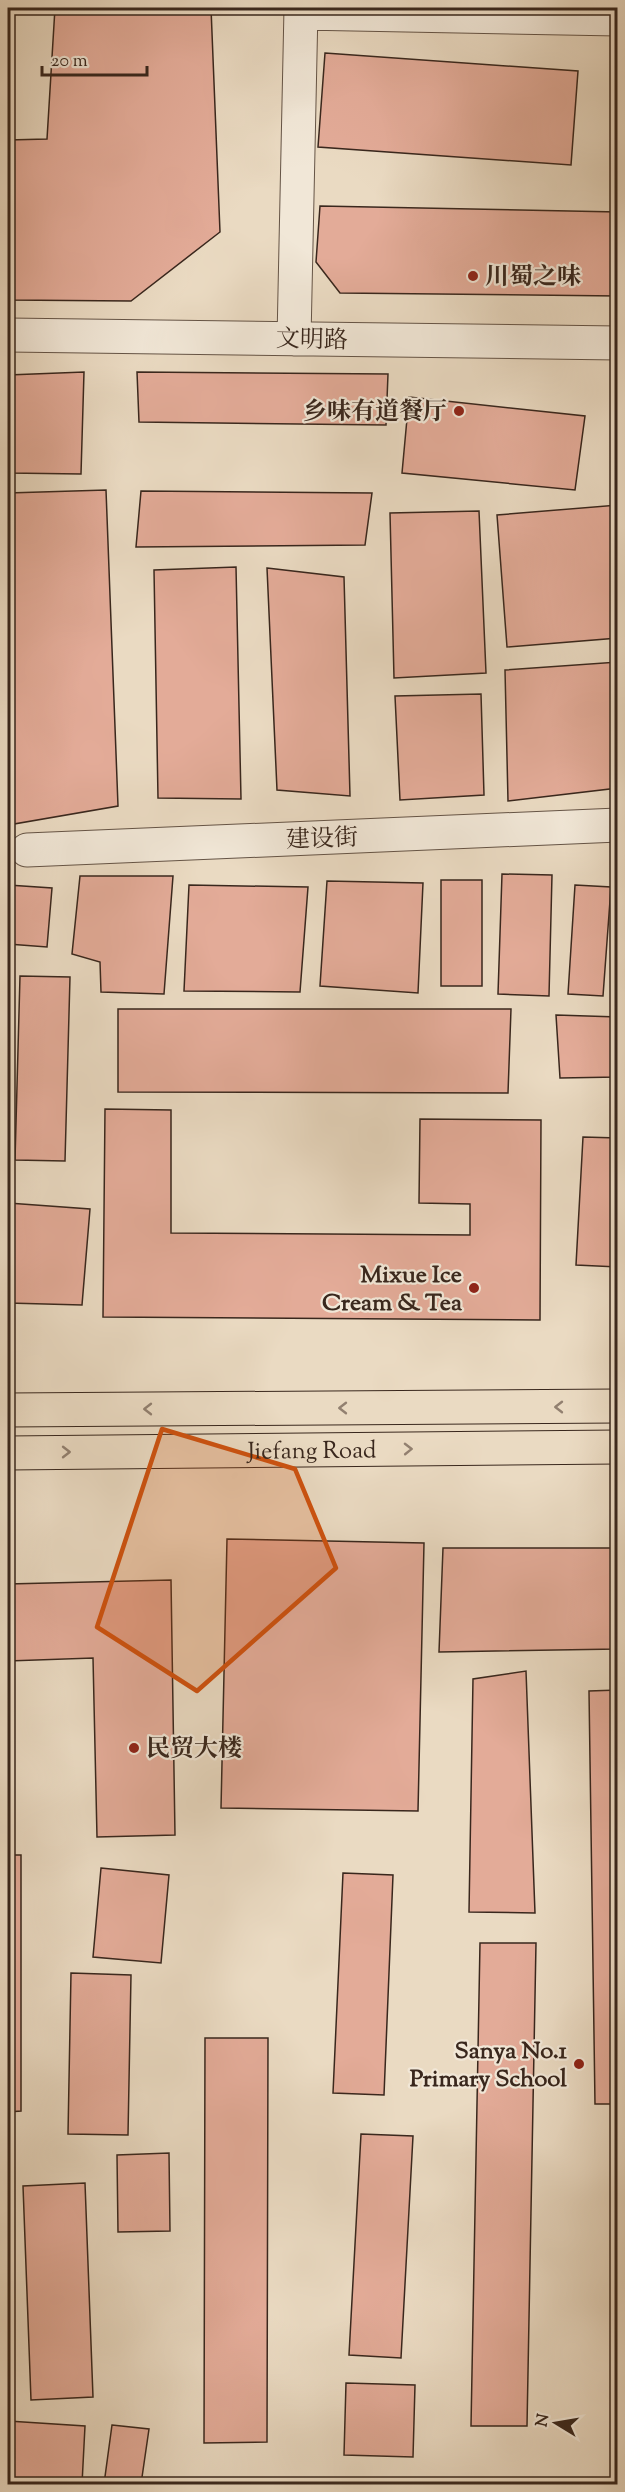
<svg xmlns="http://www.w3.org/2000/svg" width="625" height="2492" font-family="'Sorts Mill Goudy','Noto Serif SC',serif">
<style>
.building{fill:#e3ab98;stroke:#39271d;stroke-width:1.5}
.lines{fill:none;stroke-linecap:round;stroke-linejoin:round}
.minor-casing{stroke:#655446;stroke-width:35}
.major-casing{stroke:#39271d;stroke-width:35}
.minor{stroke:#f1e7d7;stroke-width:33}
.major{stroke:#eadac2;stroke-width:33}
.oneway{stroke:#928070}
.marked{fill:#ce520f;fill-opacity:0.2;stroke:#ce520f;stroke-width:4.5;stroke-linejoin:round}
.poi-dot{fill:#8f2418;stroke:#f1e7d7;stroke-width:2}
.labels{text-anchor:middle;stroke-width:4.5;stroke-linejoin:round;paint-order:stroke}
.poi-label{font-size:24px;font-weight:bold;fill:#39271d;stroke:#f1e7d7;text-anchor:end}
.street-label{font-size:24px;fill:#39271d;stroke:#f1e7d7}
</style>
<rect width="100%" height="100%" fill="#eadac2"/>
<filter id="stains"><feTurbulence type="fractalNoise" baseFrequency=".00333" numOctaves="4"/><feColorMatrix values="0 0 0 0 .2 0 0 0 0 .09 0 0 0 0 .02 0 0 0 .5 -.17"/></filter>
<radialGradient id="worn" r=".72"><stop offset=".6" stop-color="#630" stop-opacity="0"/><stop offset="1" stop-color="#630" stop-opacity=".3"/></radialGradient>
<path class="building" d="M55 8H211L220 232 131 301 8 300V140L47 139Z
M325 53 578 71 571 165 318 147Z
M320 206 618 212V296L340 293 316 262Z
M84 372 81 474 8 473V375Z
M137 372 388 374 386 425 139 422Z
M409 397 585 416 575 490 402 473Z
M106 490 118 806 8 825V493Z
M141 491 372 493 365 545 136 547Z
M618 505V638L507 647 497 515Z
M479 511 486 673 394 678 390 513Z
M236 567 241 799 158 798 154 570Z
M267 568 344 577 350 796 277 790Z
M618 662V788L508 801 505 670Z
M481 694 484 795 400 800 395 696Z
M502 874 552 875 549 996 498 994Z
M80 876H173L164 994 101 992 100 962 72 954Z
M441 880H482V986H441Z
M327 881 423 883 418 993 320 986Z
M8 885 52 888 47 947 8 944Z
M189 885 308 887 300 992 184 991Z
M575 885 611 887 603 996 568 994Z
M20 976 70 977 65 1161 15 1160Z
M118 1009H511L508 1093 118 1092Z
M556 1015 618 1017V1077L560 1078Z
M105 1109 171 1110V1233L470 1235V1204L419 1203 420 1119 541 1120 540 1320 103 1317Z
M583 1137 618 1138V1267L576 1265Z
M8 1203 90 1209 82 1305 8 1303Z
M227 1539 424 1543 418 1811 221 1808Z
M443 1548H618V1649L439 1652Z
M171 1580 175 1835 97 1837 93 1658 8 1661V1584Z
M526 1671 535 1913 469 1912 473 1679Z
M618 1690V2104H595L589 1691Z
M8 1855H21V2111L8 2112Z
M101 1868 169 1875 161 1963 93 1957Z
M343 1873 393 1875 384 2095 333 2093Z
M480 1943H536L527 2426H471Z
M71 1973 131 1975 128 2135 68 2134Z
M205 2038H268L267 2442 204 2443Z
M361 2134 413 2136 401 2358 349 2355Z
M169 2153 170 2231 118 2232 117 2155Z
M85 2183 93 2397 31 2400 23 2186Z
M346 2383 415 2385 413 2457 344 2455Z
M8 2421 85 2426 82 2484H8Z
M112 2425 149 2429 141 2484H104Z"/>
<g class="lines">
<g class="minor-casing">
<path id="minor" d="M301 13 618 19
M8 335 618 343
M294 339 301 8
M27 850 618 825"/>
</g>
<g class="major-casing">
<g id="major">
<path d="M8 1410 618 1406"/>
<path id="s1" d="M8 1453 618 1447"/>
</g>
</g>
<use href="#minor" class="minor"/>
<use href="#major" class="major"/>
</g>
<defs><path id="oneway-chevron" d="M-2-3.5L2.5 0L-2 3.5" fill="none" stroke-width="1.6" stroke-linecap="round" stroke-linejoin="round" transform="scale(1.5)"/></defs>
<g class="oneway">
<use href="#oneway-chevron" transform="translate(559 1407) rotate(180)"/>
<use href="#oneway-chevron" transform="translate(343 1408) rotate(180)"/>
<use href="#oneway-chevron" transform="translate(148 1409) rotate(180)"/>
<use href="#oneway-chevron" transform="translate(408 1449) rotate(-1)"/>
<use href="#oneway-chevron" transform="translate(66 1452)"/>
</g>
<path class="marked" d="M162 1429 295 1469 336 1568 197 1691 97 1627Z"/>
<g class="poi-dot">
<circle cx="473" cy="276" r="6"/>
<circle cx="459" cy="411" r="6"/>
<circle cx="474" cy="1288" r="6"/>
<circle cx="134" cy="1748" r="6"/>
<circle cx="579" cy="2064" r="6"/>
</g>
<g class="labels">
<g class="poi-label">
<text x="485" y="284" text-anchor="start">川蜀之味</text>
<text x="447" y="419">乡味有道餐厅</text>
<text x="462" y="1282">Mixue Ice<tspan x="462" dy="28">Cream &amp; Tea</tspan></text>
<text x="146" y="1756" text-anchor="start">民贸大楼</text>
<text x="567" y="2058">Sanya No.1<tspan x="567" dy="28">Primary School</tspan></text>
</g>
<g class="street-label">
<text transform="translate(312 339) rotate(1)" y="8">文明路</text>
<text transform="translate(322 838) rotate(-2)" y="8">建设街</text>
<text dy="8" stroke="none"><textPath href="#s1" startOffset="304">Jiefang Road</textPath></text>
</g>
</g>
<rect width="625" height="2492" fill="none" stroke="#eadac2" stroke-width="30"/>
<rect x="9" y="9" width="607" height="2474" fill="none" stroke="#39271d" stroke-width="3"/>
<rect x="15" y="15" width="595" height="2462" fill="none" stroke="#39271d" stroke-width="1.5"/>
<g transform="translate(556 2423) rotate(281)" stroke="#f1e7d7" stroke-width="4.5" paint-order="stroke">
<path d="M0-4.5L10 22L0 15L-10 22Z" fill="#39271d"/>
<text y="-9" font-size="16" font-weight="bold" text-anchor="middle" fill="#39271d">N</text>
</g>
<path d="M42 66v9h105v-9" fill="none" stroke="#39271d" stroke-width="3"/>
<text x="51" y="66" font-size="18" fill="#39271d" stroke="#f1e7d7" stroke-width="4.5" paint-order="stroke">20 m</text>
<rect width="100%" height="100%" filter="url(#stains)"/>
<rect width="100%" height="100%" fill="url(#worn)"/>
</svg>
